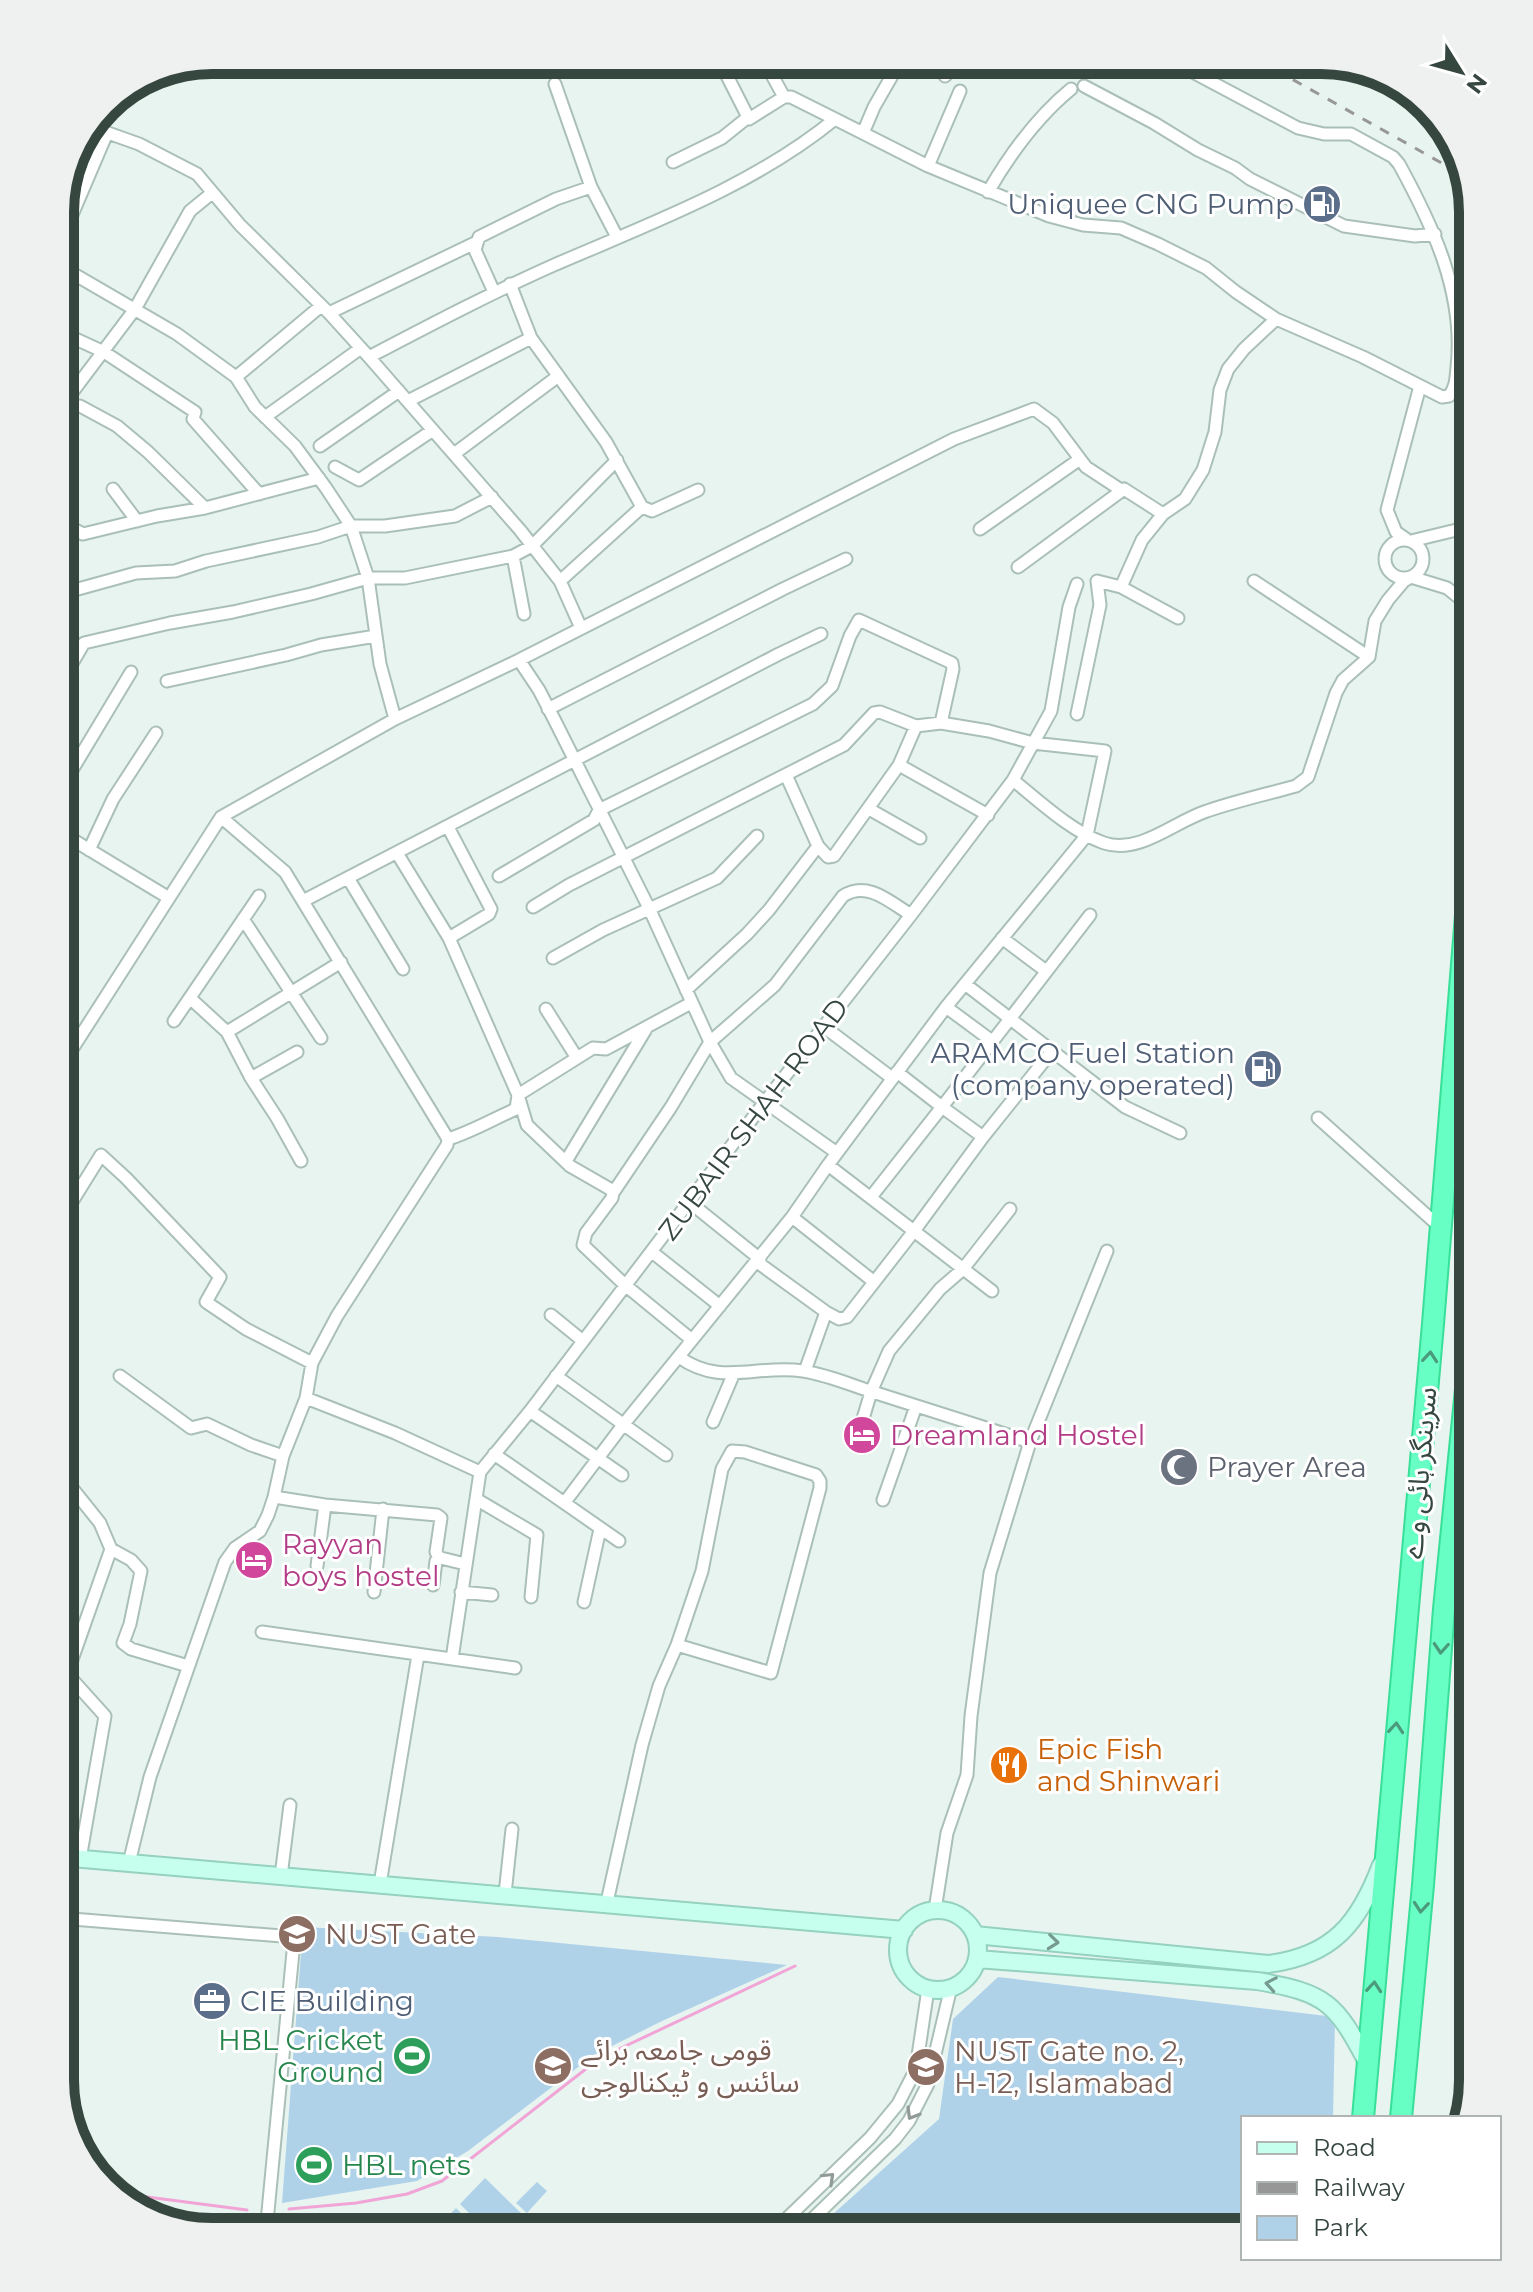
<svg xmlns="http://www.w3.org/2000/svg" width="1533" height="2292" font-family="Montserrat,'Noto Sans Arabic',sans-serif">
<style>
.green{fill:#b0d2e9}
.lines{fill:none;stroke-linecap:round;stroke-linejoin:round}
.stream{stroke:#f1a4d6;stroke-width:3}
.street-casing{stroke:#aac0b7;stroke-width:15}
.secondary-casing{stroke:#94d1be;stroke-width:20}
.highway-casing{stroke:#37df98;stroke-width:24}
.street{stroke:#fff;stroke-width:11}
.secondary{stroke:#c7ffee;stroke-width:16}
.highway{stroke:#68ffc5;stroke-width:20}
.rail{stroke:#979797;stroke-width:3;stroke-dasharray:10 10;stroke-linecap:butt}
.oneway{stroke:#4c9a7c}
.oneway2{stroke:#779a8e}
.oneway3{stroke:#909a96}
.labels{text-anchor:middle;stroke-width:6;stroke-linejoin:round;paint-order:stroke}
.service-label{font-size:28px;fill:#4e5e75;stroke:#fff;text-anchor:end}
.street-label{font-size:28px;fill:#364740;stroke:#fff}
.hotel-label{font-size:28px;fill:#b23c85;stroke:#fff;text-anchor:start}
.worship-label{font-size:28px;fill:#5b616d;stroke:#fff;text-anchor:start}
.food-label{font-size:28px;fill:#c56008;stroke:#fff;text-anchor:start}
.education-label{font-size:28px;fill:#785e54;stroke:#fff;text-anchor:start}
.leisure-label{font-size:28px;fill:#27864d;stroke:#fff;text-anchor:end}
.rim{fill:none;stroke:#364740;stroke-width:10}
</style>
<rect width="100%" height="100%" fill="#e8f4f0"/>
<path class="green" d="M303 1927 498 1937 787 1965 662 2021 594 2055 468 2151 417 2181 282 2203Z
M998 1977 1335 2017 1333 2118H1243V2232H813L939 2119 953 2019Z
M485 2178 529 2221 519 2232H488L460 2204Z
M537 2182 547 2191 527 2213 516 2203Z
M456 2208 480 2232H481H433Z
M584 2213 593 2232H564Z"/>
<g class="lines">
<path class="stream" d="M117 2193 247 2210
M289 2209 356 2203 407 2194 442 2181 600 2058 795 1966"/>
<g class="street-casing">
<path id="street" d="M719 60 749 119 784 97H791L835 119
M856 61 857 60
M945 76 961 60
M555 84 591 187
M1084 86 1154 123 1198 150 1235 168 1250 179 1344 226 1415 236 1435 234
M784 97 772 75V70L775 65 785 60
M94 128 139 144 197 174 240 225 329 313 369 357 520 530 560 581 581 628
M863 133 874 107 901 60
M673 162 722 138 747 118
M928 166 960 91
M988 192C1010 154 1037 117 1071 89
M60 243 107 133
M60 266 177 334 236 377 255 407 295 446 326 488 351 526 368 578 380 664 395 719
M510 284 531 338 606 442 642 507 652 511 698 490
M494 292 475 250 479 237 556 199 591 187 617 237
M329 313 477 242
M67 335 104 352 195 412 193 419 259 494
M369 357C430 325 491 293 554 265 651 223 753 186 835 119L928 166 1049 216 1083 225 1121 228 1158 244 1206 268 1236 292 1276 319 1363 357 1442 397 1449 396C1456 387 1456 378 1457 367 1465 294 1433 226 1399 164L1393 157 1351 134H1324L1298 128 1170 60
M236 377 321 306
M71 394 135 309 190 211 212 193
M408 401 531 338
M80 406 117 426 148 452 205 508
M265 417 361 348
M320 446 399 391
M454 454 557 377
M335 467 359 480 433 430
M113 489 137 521
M60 522 83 534 157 516 205 508 319 478
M980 529 1080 459
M1406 539 1396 532 1387 510 1420 386
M1385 559a19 19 0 1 1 38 0a19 19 0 1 1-38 0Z
M1411 541 1473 526
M513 556 524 614
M1018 567 1124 489 1163 514 1185 499 1203 470 1215 432 1220 390 1228 369 1244 349 1276 319
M560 581 642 507
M1254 581 1369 657
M1121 587 1142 540 1163 514
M60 594 136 573 175 571 206 561 318 537 351 526H385L455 516 492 497
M519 660 539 690 555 721 649 908 710 1042 731 1078 837 1153
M167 681 286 655 321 645 376 636
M60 684 84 643 170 623 233 612 311 594 368 578H405L513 556 532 546 617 460
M548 709 783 589 846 559
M1077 714 1100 605 1097 581 1121 587 1178 618
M899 765 988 815
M786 775 818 846
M1013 780C1039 801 1072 832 1104 843 1140 855 1175 821 1207 811 1236 801 1267 794 1296 786L1308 777 1336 693 1343 680 1369 657 1375 621 1388 600 1404 581 1411 577 1447 588 1473 609
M60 790 131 672
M869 809 920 838
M448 827 491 909 489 914 449 938
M60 832 169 898
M89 850 113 799 156 733
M397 853 449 938 518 1095 527 1125 570 1166 610 1189 613 1193 612 1198 586 1233 583 1245 625 1285 692 1340
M499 876 594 820 599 810 813 704 832 686 850 636 859 620 952 663 953 669 941 723
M348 878 403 969
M303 901 779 654 821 634
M533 907 569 885 844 745 874 713 880 712 916 726 941 723 989 731 1033 743 1105 751 1087 835 946 1007 828 1165 792 1217 623 1425 565 1502
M243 919 321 1038
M1002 938 1046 971
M553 958 603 930 717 878 757 836
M965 984 1125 1107 1180 1133
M686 990 747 934 769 910 818 846 828 857 834 856 899 765 916 726
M190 998 227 1032 251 1078 277 1118 301 1161
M946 1007 992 1041
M546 1009 577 1058
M174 1021 259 896
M823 1026 892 1078
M227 1032 341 962
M60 1068 221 817 395 719 519 660 954 439 1034 409 1053 423 1086 467 1121 490
M251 1078 297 1052
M1318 1118 1440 1227
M983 1137 942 1107 1090 915
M448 1139C471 1132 493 1119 516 1109L518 1095 593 1048 606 1049 691 1003
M566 1161 646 1029
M828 1165 992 1291
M613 1193 671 1107 710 1042 775 985 843 896C867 880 890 902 911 915
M871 1197 942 1107 897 1072
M688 1201 760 1259
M792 1217 873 1281
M60 1221 101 1155 126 1178 220 1277 206 1302 246 1329 312 1363
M652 1252 720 1306
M757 1262 826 1312
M551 1315 583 1341
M679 1357C720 1387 757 1364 803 1371 829 1375 853 1386 879 1394 929 1410 980 1426 1030 1442
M805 1371 826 1312 839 1319 847 1317 914 1231 983 1137 1052 1051
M120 1376 191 1428 207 1424 251 1445 283 1456
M556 1376 666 1455
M306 1398 395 1433 480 1472
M530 1411 622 1475
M713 1422 734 1373
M859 1432 871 1392 889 1351 940 1289 963 1269 1010 1209
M494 1454 619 1541
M60 1473 100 1523 111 1549 67 1674
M274 1497 325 1505 437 1515 441 1518 436 1552 438 1556 441 1558
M476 1499 537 1535 531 1597
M883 1500 916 1406
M111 1549 131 1560 141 1571 130 1624 123 1643 131 1649 188 1666
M441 1558 465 1564
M317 1566 325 1505
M433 1585 436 1561 441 1558
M374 1592 383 1509
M461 1592 492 1595
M584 1602 600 1529
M262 1632 515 1668
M452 1659 480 1472 530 1411 764 1103 911 915 1013 780 1051 711 1069 607 1077 584
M60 1666 105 1716 80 1859
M129 1863 150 1777 225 1562 235 1548 260 1531 268 1515 274 1497 283 1456 306 1398 312 1363 337 1316 447 1145 448 1139 285 872 221 817
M281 1876 290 1805
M380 1884 418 1655
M505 1894 512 1829
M607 1902 642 1745 659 1686 677 1645 702 1571 722 1469 732 1451 745 1452 816 1475 820 1481V1488L771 1673 677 1645
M935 1910 947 1833 967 1775 971 1716 990 1573 1030 1442 1107 1251
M60 1918 294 1937
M266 2232 295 1931
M773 2232 870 2138 898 2104 916 2069 928 1989
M799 2232 895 2139 909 2121 928 2084 951 1987"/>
</g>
<g class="secondary-casing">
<path id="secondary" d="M60 1857 904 1930
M898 1950a40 40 0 1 1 80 0a40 40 0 1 1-80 0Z
M975 1935 1268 1964C1333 1956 1359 1923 1381 1865
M977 1959 1257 1981C1327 1993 1336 2003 1368 2064"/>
</g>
<g class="highway-casing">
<path id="highway" d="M1363 2118 1433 1324 1473 828
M1401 2118 1423 1885 1444 1609 1473 1319"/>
</g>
<use href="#street" class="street"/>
<use href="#secondary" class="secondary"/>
<use href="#highway" class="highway"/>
<path class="rail" d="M1258 60 1463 175"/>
</g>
<defs><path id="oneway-chevron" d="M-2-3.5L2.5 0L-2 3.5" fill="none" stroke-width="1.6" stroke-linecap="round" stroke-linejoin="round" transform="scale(2)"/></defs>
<g class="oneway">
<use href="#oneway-chevron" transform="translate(1430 1357) rotate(-85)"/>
<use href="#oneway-chevron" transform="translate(1441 1648) rotate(94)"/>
<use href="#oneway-chevron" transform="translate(1396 1728) rotate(-85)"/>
<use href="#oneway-chevron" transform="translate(1421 1907) rotate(95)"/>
<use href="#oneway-chevron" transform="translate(1374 1987) rotate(-85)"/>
</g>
<g class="oneway2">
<use href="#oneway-chevron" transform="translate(1053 1942) rotate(6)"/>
<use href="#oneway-chevron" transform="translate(1271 1984) rotate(-170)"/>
</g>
<g class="oneway3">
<use href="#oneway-chevron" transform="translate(912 2114) rotate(121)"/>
<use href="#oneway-chevron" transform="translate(829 2178) rotate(-44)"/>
</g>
<defs>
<g id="fuel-disc" transform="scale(2)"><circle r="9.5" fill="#5c6f8a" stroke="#fff"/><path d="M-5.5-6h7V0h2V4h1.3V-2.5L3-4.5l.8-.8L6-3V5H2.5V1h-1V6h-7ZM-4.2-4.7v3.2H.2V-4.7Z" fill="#fff"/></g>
<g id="hotel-disc" transform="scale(2)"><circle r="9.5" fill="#d1479c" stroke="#fff"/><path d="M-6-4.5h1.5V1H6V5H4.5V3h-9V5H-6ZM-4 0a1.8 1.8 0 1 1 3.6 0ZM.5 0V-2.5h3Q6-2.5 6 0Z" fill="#fff"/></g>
<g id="mosque-disc" transform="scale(2)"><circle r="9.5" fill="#6b7280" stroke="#fff"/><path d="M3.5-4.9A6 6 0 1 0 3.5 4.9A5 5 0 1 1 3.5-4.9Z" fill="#fff"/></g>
<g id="restaurant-disc" transform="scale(2)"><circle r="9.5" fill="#e8710a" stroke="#fff"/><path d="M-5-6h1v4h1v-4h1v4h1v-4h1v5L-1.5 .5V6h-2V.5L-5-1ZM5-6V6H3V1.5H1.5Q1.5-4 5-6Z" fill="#fff"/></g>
<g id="university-disc" transform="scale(2)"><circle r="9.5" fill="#8d6e63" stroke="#fff"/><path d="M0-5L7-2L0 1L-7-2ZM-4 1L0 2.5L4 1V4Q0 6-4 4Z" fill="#fff"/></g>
<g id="office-disc" transform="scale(2)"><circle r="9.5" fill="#5c6f8a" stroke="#fff"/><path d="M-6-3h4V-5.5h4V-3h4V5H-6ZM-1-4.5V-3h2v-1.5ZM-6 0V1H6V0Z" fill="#fff"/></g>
<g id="stadium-disc" transform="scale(2)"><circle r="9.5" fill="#2e9e5b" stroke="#fff"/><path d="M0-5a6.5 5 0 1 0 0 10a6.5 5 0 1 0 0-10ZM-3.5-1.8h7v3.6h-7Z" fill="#fff"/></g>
</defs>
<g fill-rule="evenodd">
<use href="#fuel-disc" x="1322" y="204"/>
<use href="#fuel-disc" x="1263" y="1069"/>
<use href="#hotel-disc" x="862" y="1435"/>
<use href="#mosque-disc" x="1179" y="1467"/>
<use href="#hotel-disc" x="254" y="1560"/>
<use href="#restaurant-disc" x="1009" y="1765"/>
<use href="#university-disc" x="297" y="1934"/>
<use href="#office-disc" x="212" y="2001"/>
<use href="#stadium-disc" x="412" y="2056"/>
<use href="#university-disc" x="553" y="2066"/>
<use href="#university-disc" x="926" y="2067"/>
<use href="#stadium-disc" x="314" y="2165"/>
</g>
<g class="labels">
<g class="service-label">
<text x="1294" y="214">Uniquee CNG Pump</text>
<text x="1235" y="1063">ARAMCO Fuel Station<tspan x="1235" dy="32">(company operated)</tspan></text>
<text x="240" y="2011" text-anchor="start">CIE Building</text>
</g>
<g class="street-label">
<text transform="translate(753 1119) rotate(-53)" y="10">ZUBAIR SHAH ROAD</text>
<text transform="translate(1419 1473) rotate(-85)" y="10">سرینگر ہائی وے</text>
</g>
<g class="hotel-label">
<text x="890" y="1445">Dreamland Hostel</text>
<text x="282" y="1554">Rayyan<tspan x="282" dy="32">boys hostel</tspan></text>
</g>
<g class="worship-label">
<text x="1207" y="1477">Prayer Area</text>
</g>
<g class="food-label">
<text x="1037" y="1759">Epic Fish<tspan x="1037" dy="32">and Shinwari</tspan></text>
</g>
<g class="education-label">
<text x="325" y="1944">NUST Gate</text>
<text x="581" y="2060">قومی جامعہ برائے<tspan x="581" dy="32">سائنس و ٹیکنالوجی</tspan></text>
<text x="954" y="2061">NUST Gate no. 2,<tspan x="954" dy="32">H-12, Islamabad</tspan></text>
</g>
<g class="leisure-label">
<text x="384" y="2050">HBL Cricket<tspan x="384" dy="32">Ground</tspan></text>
<text x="342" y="2175" text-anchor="start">HBL nets</text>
</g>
</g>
<path d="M0 0H1533V2292H0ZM212 74H1321A138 138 0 0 1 1459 212V2080A138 138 0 0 1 1321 2218H212A138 138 0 0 1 74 2080V212A138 138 0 0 1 212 74Z" fill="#eff0f0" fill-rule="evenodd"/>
<path class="rim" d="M212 74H1321A138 138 0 0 1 1459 212V2080A138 138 0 0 1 1321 2218H212A138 138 0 0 1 74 2080V212A138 138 0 0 1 212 74Z"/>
<rect x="1241" y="2116" width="260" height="144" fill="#ffffff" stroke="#afb5b3" stroke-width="2"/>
<rect x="1257" y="2142" width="40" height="12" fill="#c7ffee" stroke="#afb5b3" stroke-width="2"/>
<text x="1313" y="2156" font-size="24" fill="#364740">Road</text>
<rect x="1257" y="2182" width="40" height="12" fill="#979797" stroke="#afb5b3" stroke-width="2"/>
<text x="1313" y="2196" font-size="24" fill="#364740">Railway</text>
<rect x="1257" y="2216" width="40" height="24" fill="#b0d2e9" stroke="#afb5b3" stroke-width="2"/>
<text x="1313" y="2236" font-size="24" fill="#364740">Park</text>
<g transform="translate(1461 72) rotate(127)" stroke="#ffffff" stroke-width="6" paint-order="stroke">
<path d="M0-6L14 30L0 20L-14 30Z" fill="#364740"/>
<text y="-12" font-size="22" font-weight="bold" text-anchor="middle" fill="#364740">N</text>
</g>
</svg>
